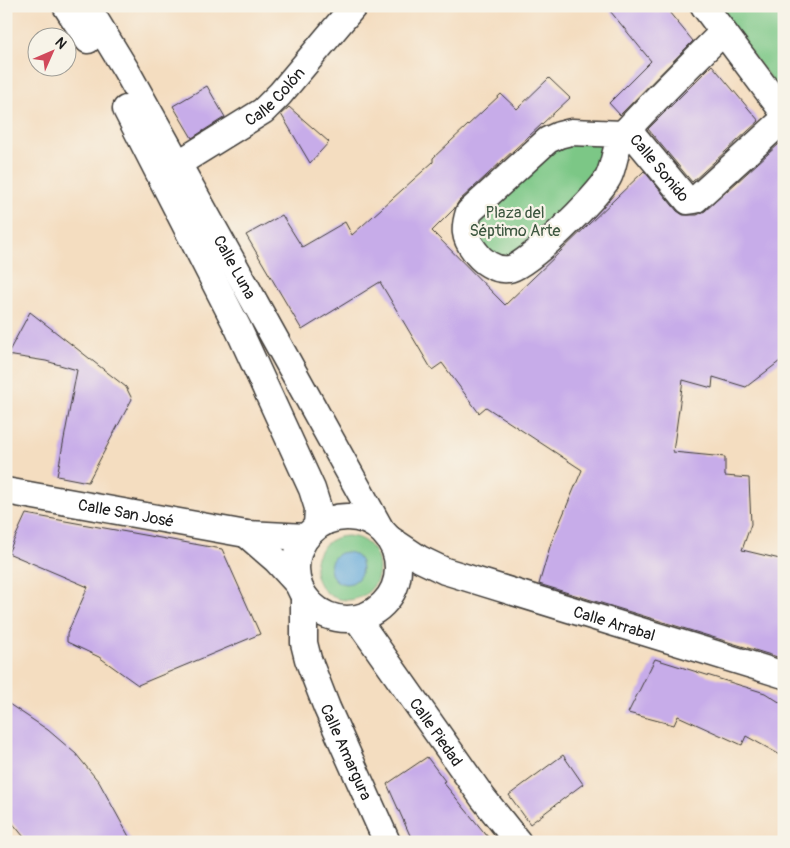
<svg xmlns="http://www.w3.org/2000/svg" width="790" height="848" font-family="Pangolin,sans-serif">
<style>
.green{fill:#7cc786;stroke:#4c7251}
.water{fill:#63a9d9;stroke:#40627a}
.building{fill:#c7ace9}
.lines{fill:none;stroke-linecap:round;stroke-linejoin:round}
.minor-casing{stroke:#3c3935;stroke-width:29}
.minor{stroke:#fff;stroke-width:26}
.labels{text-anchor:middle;stroke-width:4.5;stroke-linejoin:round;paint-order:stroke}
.street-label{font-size:16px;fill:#1c1c1c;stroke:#f7f3e8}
.park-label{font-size:16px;fill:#3e5841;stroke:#f7f3e8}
</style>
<rect width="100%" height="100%" fill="#f7f3e8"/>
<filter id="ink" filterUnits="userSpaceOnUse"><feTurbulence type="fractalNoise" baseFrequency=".02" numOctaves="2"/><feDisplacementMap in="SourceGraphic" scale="10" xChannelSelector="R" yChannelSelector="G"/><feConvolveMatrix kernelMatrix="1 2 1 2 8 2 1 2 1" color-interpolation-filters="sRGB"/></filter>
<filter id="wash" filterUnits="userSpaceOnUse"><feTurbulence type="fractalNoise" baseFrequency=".0096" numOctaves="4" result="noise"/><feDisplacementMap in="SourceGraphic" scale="20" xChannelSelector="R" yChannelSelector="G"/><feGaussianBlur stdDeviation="1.12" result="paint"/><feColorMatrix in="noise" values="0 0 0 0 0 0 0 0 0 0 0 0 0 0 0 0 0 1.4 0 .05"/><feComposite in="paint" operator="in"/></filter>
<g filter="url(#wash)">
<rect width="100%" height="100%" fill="#f4ddc0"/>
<path class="green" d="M714 6H779L784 12V96Z
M571 141 608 143 597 179 521 253 505 261 475 241 479 215 554 147Z
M315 568a32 32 0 1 1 64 0a32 32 0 1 1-64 0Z"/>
<path class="water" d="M330 568a16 16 0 1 1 32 0a16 16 0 1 1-32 0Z"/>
<g id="blocks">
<path class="building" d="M606 6H664L693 41 620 115 609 103 651 61Z
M712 65 759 121 692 182 648 129Z
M549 78 570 98 459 201 454 209 432 231 505 305 644 171 677 211 683 215H697L705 211 779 144 784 150V358L746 387 713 377 712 388 683 380 673 452 725 457V476L749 478 751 524 742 550 784 560V659L539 584 551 543 582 470 486 407 479 413 442 363 432 370 380 282 302 330 246 235 282 215 302 247 345 222 352 235 433 162V158L501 94 517 109Z
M207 86 225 117 192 138 173 106Z
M289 107 329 142 310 163 281 114Z
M30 312 126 387 132 399 88 482 57 476 77 370 46 361 7 355Z
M26 514 222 549 260 634 138 685 99 657 67 642V634L88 587 8 553Z
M655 659 765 693 784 705V757L746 736 742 745 678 716 674 725 628 713Z
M6 702 48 730 76 754 99 782 132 842H28L6 815Z
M563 755 583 784 530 824 509 795Z
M427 757 445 781 443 782 492 842H413L387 784Z"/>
</g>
</g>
<g filter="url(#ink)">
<use href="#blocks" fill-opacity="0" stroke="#3c3935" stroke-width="1"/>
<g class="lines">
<g class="minor-casing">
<g id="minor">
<path d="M66 6 88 40"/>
<path id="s1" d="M87 6 126 70 380 528"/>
<path d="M704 6 784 113"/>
<path d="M126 109 238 328 312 489 318 508 317 526"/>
<path id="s2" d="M628 129 688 201 695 200 784 119"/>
<path d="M623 134 571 132 559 135 548 140 469 212C464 228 464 237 474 250 481 261 495 271 509 269 527 267 599 195 608 178 615 165 615 143 625 132 656 98 690 65 723 32"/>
<path id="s3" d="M163 173 263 111 280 94 354 6"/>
<path id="s4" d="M6 491 246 534 306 537"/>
<circle cx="347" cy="568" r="51"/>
<path d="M246 534 276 560 298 584"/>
<path id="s5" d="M390 539 420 559 445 571 784 675"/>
<path id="s6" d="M304 596V643L308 659 327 708 387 842"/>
<path id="s7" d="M357 619 483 798 518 842"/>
</g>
</g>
<use href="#minor" class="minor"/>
</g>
</g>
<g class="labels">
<g class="street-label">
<text dy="6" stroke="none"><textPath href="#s3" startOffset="136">Calle Colón</textPath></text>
<text dy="6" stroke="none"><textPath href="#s2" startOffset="50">Calle Sonido</textPath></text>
<text dy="6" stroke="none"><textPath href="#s1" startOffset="300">Calle Luna</textPath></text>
<text dy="6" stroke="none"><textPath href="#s4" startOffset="122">Calle San José</textPath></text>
<text dy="6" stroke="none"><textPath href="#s5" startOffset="241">Calle Arrabal</textPath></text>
<text dy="6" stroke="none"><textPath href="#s7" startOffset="138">Calle Piedad</textPath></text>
<text dy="6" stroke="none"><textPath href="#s6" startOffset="164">Calle Amargura</textPath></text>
</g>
<g class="park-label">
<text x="515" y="218">Plaza del<tspan x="515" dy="18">Séptimo Arte</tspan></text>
</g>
</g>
<rect width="790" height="848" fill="none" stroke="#f7f3e8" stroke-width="25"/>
<g transform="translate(52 52) rotate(45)"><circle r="24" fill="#f7f3e8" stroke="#9f9d96"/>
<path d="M0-4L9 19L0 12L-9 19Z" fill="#d1495b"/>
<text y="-8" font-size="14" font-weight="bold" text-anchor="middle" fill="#1c1c1c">N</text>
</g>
</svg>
